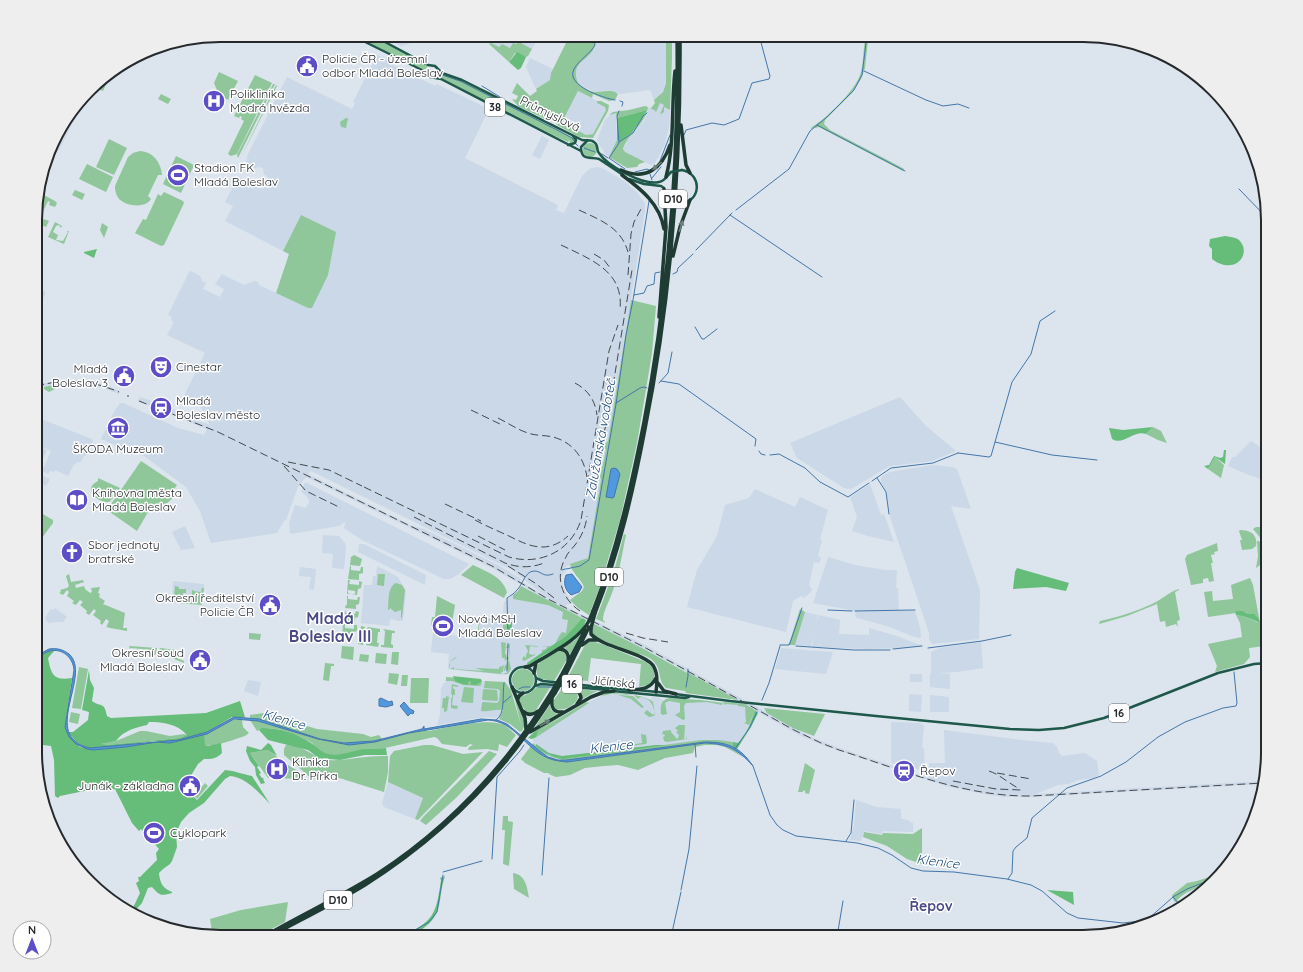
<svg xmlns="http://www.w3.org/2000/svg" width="1303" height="972" font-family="Quicksand,sans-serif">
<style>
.built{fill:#cad8e7;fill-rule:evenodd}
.green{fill:#8fc69a}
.forest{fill:#66bd7a;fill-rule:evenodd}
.water{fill:#5198df;stroke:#4477a9}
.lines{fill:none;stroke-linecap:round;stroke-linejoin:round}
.stream{stroke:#4477a9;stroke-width:1}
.primary{stroke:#1e584a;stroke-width:2.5}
.motorway{stroke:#1f3c34;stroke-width:3.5}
.rail{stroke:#45494d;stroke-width:1;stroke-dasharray:8 4;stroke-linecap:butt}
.primary-bridge{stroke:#1e584a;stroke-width:2.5}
.motorway-bridge{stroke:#1f3c34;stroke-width:3.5}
.oneway{fill:#6d807b}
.labels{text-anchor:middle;stroke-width:3;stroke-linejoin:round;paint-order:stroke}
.shield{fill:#fff;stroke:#67696b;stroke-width:1}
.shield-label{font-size:11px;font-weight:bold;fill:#26292c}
.poi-label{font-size:12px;fill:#26292c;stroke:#fff;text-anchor:start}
.street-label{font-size:12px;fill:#26292c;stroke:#fff}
.water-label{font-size:13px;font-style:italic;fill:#1b4c7b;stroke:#fff}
.quarter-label{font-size:14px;font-weight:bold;fill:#4c4987;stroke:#fff}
.district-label{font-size:16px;font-weight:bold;fill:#4c4987;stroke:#fff}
.rim{fill:none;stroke:#26292c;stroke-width:2}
</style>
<rect width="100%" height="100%" fill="#dce4ed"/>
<path class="built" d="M379 35H437L401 46Z
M444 35H457V41H445Z
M488 35H540L532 49 519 42 510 48 501 45 499 47 490 43 492 37Z
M594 35H666L667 78 663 91 654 100 650 90 620 94 609 90 596 92 585 88 578 83 575 71 578 65 594 50 596 40Z
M377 55 389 61 388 63 435 86 437 84 443 87 489 109 465 158 558 205 556 210 564 213 582 176 589 169 596 167 602 168 624 181 637 192 645 204V211L608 441 603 446 606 450 600 477 601 478 588 558 565 567 566 571 561 577 563 587 570 600 572 599V601L571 604H567L566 607 645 645 811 737 839 748 929 778V763H945L944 730 1030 741 1053 743 1057 747 1059 753 1062 756 1085 753 1097 761 1099 775 1094 778 1078 780 1069 784 1058 785 1036 794 1264 781 1263 784 1032 797H1004L984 794 946 786 828 747 801 736 751 708 750 728 737 748 730 744 704 741 565 757 553 756 540 748 533 742V736L583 705 606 694 639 696 650 700 652 697 660 698 664 701H704L744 704 643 648 572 613 569 638 528 665 520 666 512 669 509 673 505 675 448 669 449 654 431 652 433 633 458 636 461 633 477 635 479 618 502 619 504 602 515 594 540 596 492 568 306 477 298 487 286 520 284 521 277 533 211 543 200 511 186 487 144 456 136 453 135 454 101 439 114 412 120 403H123L178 428 204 435 207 429 138 401 140 397 167 406 177 411 184 416 210 425 201 407 183 398 205 353 167 335 174 322 171 320 172 317 168 315 189 272 191 271 200 276 202 281 206 283 203 289 220 297 224 289 215 284 222 274 244 285 255 281 258 282 259 285 308 308H312L317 297 301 215 283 251 225 221 233 206 225 202 238 177 262 189 268 177 264 174 263 168 259 167 254 168 248 165 246 162 248 154 287 77 352 109 355 103 353 102ZM311 471 512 570 545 596 556 602 546 597 524 583 520 581 521 579 498 565 424 529 410 525 308 474Z
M530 58 553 69 550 80 536 89 526 67Z
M578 91 597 101V103L606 107V110L593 134 586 135 562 122Z
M660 103 664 105 660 113 664 112V107L670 110 669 127 665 144 655 163 651 165 624 152V147L629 137 644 121 648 112V108L652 107 655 110V111Z
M78 105 81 106 59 150 56 151 52 149 60 128Z
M613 113H616L617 140 609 157 605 154 602 148H601L597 140 605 120 609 116Z
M542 136 549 140 540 159 532 155Z
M36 288 46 292 38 309H36Z
M63 380 88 381 102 384 120 391 119 394 96 385 73 382 59 383 36 388V385Z
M900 397 926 426 956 451 932 461 890 466 851 489 844 488 797 458 790 443Z
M36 417 92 439 93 441 86 456 84 455 81 462H77L75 465 74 464 68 476 55 470 54 472 50 471 48 474 42 471 51 451 36 444Z
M1251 441 1268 452V481L1249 475 1228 466 1232 457H1235Z
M36 445 47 450 39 466 36 464Z
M933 465 952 467 957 469 971 509 951 506 980 590 979 639 932 644 929 639V633L891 520 886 492 881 482V478L884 475 890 472Z
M41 475 50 479 46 486 39 481Z
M305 482 469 564 459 574 450 579H444L362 540 344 528 346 521 339 526 290 534 289 523 295 505 306 508 310 500 307 498V496L301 492Z
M870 484 881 515 884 514 894 542 868 536 852 531 857 517 850 497Z
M755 489 795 507 800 497 828 510 820 539 822 540 818 556 821 558 819 563 814 562 809 585H810V588H812L811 592 804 598 801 596 793 601 786 632 687 607 697 570 717 536 725 505 749 498Z
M185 526 195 548 181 550 172 532Z
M323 535 339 536 345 543 346 548 344 569 332 568 333 554 322 553Z
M359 544H364L426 575 425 585 358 552Z
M828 557 855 565 885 570H897L896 588H898L899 611H915L920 628 921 637 919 638 912 636 887 626 857 618 855 616 856 611 813 603Z
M377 566 398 577 406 591 403 621H396V620L390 619 389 626 361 623 364 585H372L373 576H376Z
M300 567 316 569 314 590 309 589 311 577 299 576Z
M173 581 204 584V588H202L201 592 193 591 191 602 178 601V603L169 602V599H172Z
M55 608 67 617 63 622H55L48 623 45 618 51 609 53 610Z
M805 612 818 615 816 625 819 615 840 620 839 634 869 635V628L897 636 917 644 922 645V646L906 648 869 649 812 647 814 634 811 646 795 645Z
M981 642 983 668 957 672 938 673 950 674V689L930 687V674H931V652L933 651 940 648Z
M781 648 817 651 833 652 826 674 775 669Z
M910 674H922V682H910Z
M248 680 261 682 258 696 244 691Z
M445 680H475L504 684 502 711 499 718 484 717 437 725 440 715 441 688 444 683H446Z
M909 694 922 695 921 712 909 711Z
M930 695 949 697V712H930Z
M891 722 920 723 924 726 922 747 924 749 925 771 891 763Z
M388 782 423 798 415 819 384 807 382 803Z
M856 800 876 807 901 809V819L909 820 910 822 913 823V832L883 831 882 834 864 831 861 841 849 840 851 837 853 827 854 826Z
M915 900 923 903 921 907 925 910 912 911Z"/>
<path class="green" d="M353 35H369L409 54 428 66 425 70Z
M570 35H594C602 61 567 56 578 83 582 87 589 92 596 92 604 92 611 88 618 94L615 100 609 101 593 94 592 98 578 91 562 122 586 135 593 134 606 110 605 107 597 103V101H601L609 105 608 111 593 138 579 137 557 125 555 121 551 119H545L518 106 512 99 516 100 518 96 512 93 517 83 530 96 537 91 536 89 550 80 551 73Z
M666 35H672V59L670 110 664 107V112L661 114H660L664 105 660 103 656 112 655 111V110H653L651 108 655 103 654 100 663 92 666 83Z
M866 35 871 36 868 40 865 68 861 79 852 93 825 120 824 124 830 130 897 165 904 169 903 171 819 127 810 129C814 125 818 123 822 120 835 109 857 88 861 72 864 60 863 47 866 35Z
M519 42 532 49 528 56 526 57 515 53 509 62 489 44 491 43 499 47 502 44 510 48 513 43 516 44Z
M219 72 238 81 228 100 219 95 214 83Z
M441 73C487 90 529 115 572 137L575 140V142L570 143 569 140 568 142 555 136 439 77Z
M108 75 110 76 103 91 93 87 99 86 104 77Z
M255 75 272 83 237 154 231 156 228 154 244 121 241 119 242 117 240 116 239 118 234 116Z
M273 84H275L238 158 237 155Z
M276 85 277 86 240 159Z
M161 94 171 99 168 104 158 99Z
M645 106 648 107C646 124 628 133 623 149L625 152 645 162 639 164 637 167 627 168 609 157 617 140 619 142 632 133 647 110 617 118 616 113 609 115 613 112 629 110Z
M346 118H348L346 128 341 127 340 122Z
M109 139 127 148 114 175 96 167Z
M583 150a7 7 0 1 1 14 0a7 7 0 1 1-14 0Z
M140 151C153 152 161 162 162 175H158L148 196 151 199C145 209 126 206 119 199 116 195 115 191 115 186L128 157 133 153Z
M176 156 194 165 181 193 163 184Z
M87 164 113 177 106 192 79 179Z
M75 190 85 194 82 200 72 195Z
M164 192 183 201 184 203 164 245 161 246 135 233 143 219 146 220 158 194 161 196Z
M42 194 55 201 57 203 55 207 52 206 51 200 52 206 49 205 50 202 48 201 39 220 42 222 44 219 49 221 46 227 37 223V209Z
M301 215 336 232 328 275 312 308H308L276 293 289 254 283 251Z
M55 222 62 226 61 228 59 225 56 226 53 232 58 235 56 240 63 241 68 232 67 231H69L64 244 48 237Z
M102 223 108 227 104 238 100 230Z
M631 300 656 306 652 353 637 443 620 520 599 589 589 615 578 608 570 600 582 591 584 587C581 579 572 573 570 564L588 558 601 479 600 477 606 450 603 446 608 441Z
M57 384 55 389 49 392 44 389V387Z
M1153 427 1161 431 1167 443 1158 440 1146 434Z
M1215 457 1224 465 1221 478 1208 469Z
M141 461 177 485 171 493 174 497 157 512 151 507 137 531 107 510Z
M98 478 120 488 119 490 116 489 115 496 109 502C97 503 82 489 98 481Z
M36 510 53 520V523L36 546Z
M1256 527H1262L1263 541 1253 529Z
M1240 530C1251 530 1258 535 1256 546L1252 549 1242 550 1240 540H1242L1239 531Z
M624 534 626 535C622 554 619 575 612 593 609 602 603 611 603 620L606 623 596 619 614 571Z
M1257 541H1259L1268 550V557L1263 558 1264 562 1256 568 1258 556Z
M1217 543 1218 551 1214 552 1215 554 1211 555 1213 563H1211L1214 581 1209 582 1208 578 1203 579V583L1191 585 1185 559 1187 555Z
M354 555 362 559 360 566 350 565 351 557Z
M473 565C487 572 502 576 507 592L504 598 461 575Z
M350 566H351V570L360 571 361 567H363V573L359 574V580L348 579Z
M69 574 71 582 83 580 84 582 75 585 76 588 84 586 85 589 90 593 92 592 91 588 100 587 98 593 100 594 99 597 105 601 103 604 125 613 123 628H127V631L110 628 107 627 106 628 109 621 106 619 102 625 100 623 101 621 93 615 96 611 94 609 89 615 86 613 87 611 80 605 83 602 80 600 76 605 72 603 74 601 67 596 69 592 67 590 63 595 59 593 61 592 60 590 67 588 69 586 66 576Z
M378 574H385L384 586 377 585Z
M1250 578 1253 585 1260 623H1268V654L1265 646 1249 648 1250 657 1244 664 1215 672 1217 666 1208 644 1242 637 1240 623 1236 615C1244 616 1252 619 1259 623 1254 610 1248 614 1235 612L1236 613 1208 617 1204 592 1212 591 1213 601 1233 599 1231 585Z
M348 580H350L349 584 359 585V581L362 582 361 588 358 589 357 595 351 594H355V591L348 590V593L350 594H347Z
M396 583 402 585 405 590 402 618H401V610L395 612 390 608 389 610H388C389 602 387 587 396 583Z
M175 586 179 587V589H186V593H183V595H174Z
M521 586 582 618 566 636 542 653V650L546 649 547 647 541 646V648V646C558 648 554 642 562 632L566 633 568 620 562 619 563 612 548 605 513 599V595L518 591Z
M202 588H204L202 605 178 603V601L191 602 192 590H193L194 591 201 592Z
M1179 589V590L1175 592 1180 620 1177 621 1178 627 1176 624 1166 627 1165 621 1160 622 1157 604 1127 616 1099 624 1100 621C1118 617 1135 612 1152 604 1161 600 1169 592 1179 589Z
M347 596H348V599L357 600 358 597H360L359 604 356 605V609L345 608 346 605H347Z
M437 596 455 605 452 623 436 621 435 626H431L432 617H435Z
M800 609 805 612 795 645H785H788L790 641Z
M345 610 346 613 355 614 356 611 359 612 358 617 355 618 354 624 344 622Z
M479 618 506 621 505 624 508 627V634L506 638H501L504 621 480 619 479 627V636L473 634 478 635Z
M343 624H345V628L354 629V625H357V631L353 632V639L342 637Z
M594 624 642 648 687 673V672L738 700 686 693 685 691 666 688C657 680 662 670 654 662 651 658 645 656 640 654L638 656 598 638 593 635 592 627Z
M361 626 365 627 362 641H363V645L358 644Z
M368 627 380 629V632H378L377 643H379L378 647 366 645V644H369L370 629H367Z
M383 629 395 631V633H392L391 644 393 645V648L381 647V645H384L385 631Z
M249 633 261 634 260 640 249 639Z
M581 634 570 655 569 652 564 647 574 641Z
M591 641 602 644 646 662 654 669V679L648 685 639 687 641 664 591 658 588 681 567 679 585 645Z
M501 642 506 643 505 654H506L507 658 509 657V648H506L507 646 509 644H507V643L510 644 509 660 511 669 508 674H505L504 673H507L508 669H505L506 670 504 671 505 664 506 666 509 660 507 659 504 661 505 658H502Z
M525 645 537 646 538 647 530 646 529 654 534 655 535 653V655L524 661 522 659 524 656 526 658V655L528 651Z
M129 646 157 648 156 654 154 655 151 650 131 648 130 649Z
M342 646 354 647 353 660 341 658Z
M160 648 176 650 175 657 184 661V663L160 653 159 650Z
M559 650C565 650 567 654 566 661L554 681 541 679 538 677C532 661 547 658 559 650Z
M392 652H399L398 665 391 664Z
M376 653 387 654 386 664 375 663Z
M360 654 369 655 368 662 359 661Z
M456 657H457L450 662V669L454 667V669L484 671 475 668 499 669V667L503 666 504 664 503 672H501L502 674 450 669C448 663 451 660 456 657Z
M325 663 334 664V666H331L329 681 323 680Z
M79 667 88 669 81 709 72 708Z
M512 680a11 11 0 1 1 22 0a11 11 0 1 1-22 0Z
M389 673 399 674 397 685 388 683Z
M402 675H408L407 686H401Z
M446 677 482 680 481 685 480 686 463 685 452 681H446Z
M411 678H429L428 703H410Z
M485 681 505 682 510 689V687L521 725 520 732 510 724 499 719 503 710C494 709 490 712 481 711L482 703 483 702 497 703 499 701 500 691 498 689 484 688Z
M452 684 459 686 457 687 453 686V688L455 690V695H453L452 705 458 706 457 709 451 708V698H452V694H451Z
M542 685 551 686 536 710 530 714C524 710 519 704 520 697L530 693 537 687Z
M464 687 474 688 473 703 461 702Z
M484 689 497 690 498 700 497 701 483 700 482 699 483 690Z
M562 689 576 692C584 702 562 714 554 708L553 701Z
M579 689 597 691 582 699V694Z
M606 693C618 693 644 694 653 702L655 714 654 716 649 717 644 713 647 710 653 715 655 713C652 703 651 699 640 697L638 699 634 695 611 694 601 696 602 695Z
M618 695 633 696 644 707 642 708 631 699Z
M446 696 449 697 447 711 444 712V708H442L443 698H446Z
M669 698 701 700 723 703 722 705 707 702 686 703 684 706 685 719 683 720 675 715 680 712V703L669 701 665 703 667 714 663 715 661 714C660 706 661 700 669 698Z
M515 700C521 707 529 724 521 732L520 730 521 725Z
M586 702 589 703 535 738 538 731Z
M723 702 745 704 755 710 749 725 744 723 746 722 745 707 738 706V705L726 704 725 705Z
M550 705 551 710 557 714 535 727Z
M764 708 825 714 814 736 793 728 767 713Z
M71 712 80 714 78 724 69 722Z
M263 713 317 729 363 734 371 737 379 735 382 739C340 752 298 731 259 719L250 718V715Z
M232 720H242L243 727 249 733 245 736C235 739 213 748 204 745V734L213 731Z
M250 720 258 721 318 739 344 744 375 742 409 733 424 730 428 731C446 728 489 717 504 725 508 727 512 732 516 735L507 747 499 744 498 751 487 749 468 750 469 747 473 745 470 744 466 747 442 744 437 738 434 737 376 750C359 747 341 759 324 753 320 751 315 746 312 743 299 735 271 723 257 731Z
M679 725H685L684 740 686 739V736L687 739 667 742 664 741 663 737 665 736 664 734 662 735 663 731 671 730V732L677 739 678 738 679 735 676 732 678 731 675 728Z
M140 731H146L170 736 184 734 188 735 180 738 106 745H102L101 744 116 741Z
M641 734 646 735 647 742 646 744 616 748V747L642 743Z
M701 740H718L733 742V747L726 744 705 742 567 760C552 759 543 754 532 745L533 743 549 755 567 758Z
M705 743C721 744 733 747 745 758L725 747 717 745H705L695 747 693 753 665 758 638 770 618 765 604 766 585 768 570 775 556 777 551 775 548 773H544L525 763 521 759 531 746C545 758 549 759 567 762Z
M286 745C303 744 313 758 329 760 341 761 354 758 366 757 373 756 381 756 388 756V772L384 792 317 771 315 779 311 778 284 755V749Z
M424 745H432L463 754 483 752 418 820 415 819 423 798 388 782 390 756 394 751Z
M268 750C273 753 276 756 280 760 288 766 297 769 304 776V779L268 778 250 753Z
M489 751 497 754 457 797 426 825 420 821 423 817Z
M805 763 815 770 809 794 805 793V790L802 792H798Z
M205 783 208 786 197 799 194 796Z
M503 816H508V821L513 822 509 866 503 864 505 830H502Z
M922 828V864L907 859 887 846 863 837 864 832 882 835 883 833 913 834Z
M1224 872C1212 888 1187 886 1176 902L1174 901 1172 895 1187 883 1197 881Z
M513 873C526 875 527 887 529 898L514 889Z
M288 902 285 922 256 937H213L210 919 241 910Z"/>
<path class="forest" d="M517 52 526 57 521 68 518 70 509 62Z
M647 110 632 133 619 142 617 140V118Z
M1225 236C1230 237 1237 237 1240 241 1252 255 1234 276 1212 259V249L1209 246 1210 239Z
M97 249 94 258 84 253V252Z
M1153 427 1146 434C1133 430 1124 446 1112 439L1109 428 1123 430Z
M1224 450H1226L1225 464 1215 457 1208 469 1204 466 1209 465 1214 456 1220 458 1223 457Z
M1017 568 1069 583 1066 591 1046 587 1013 589 1015 572Z
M1237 611H1242L1246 613 1254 614 1258 618 1260 623C1253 619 1244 616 1236 615L1235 612Z
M582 618 586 620C581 639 556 648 541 657 536 660 533 664 528 666L527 663 566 636Z
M508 621 512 622C512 628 512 633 510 638L505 637 508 634V627L505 623Z
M55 650 48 658C51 675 54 681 72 678L65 727 74 742 80 747 93 750 126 747 157 742 170 743 204 734 205 745 208 746 221 743 222 753C216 759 212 759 204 759L198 764 184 787 197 800 225 770C235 771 242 774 252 776L270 804C259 793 246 777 230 776L225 779 204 803 189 813 181 822 176 833 177 847 172 861 170 864 163 869 159 873C160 884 163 888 172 892V893C161 896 160 896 152 887L148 888 142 903 133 913 131 912 140 893 136 883 139 881 138 877H140L157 860 156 853 159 849 141 829 139 831 132 823 115 789 89 790 60 796 58 798 55 796 54 760 51 746 35 744 36 659 48 651Z
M89 670 90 680 94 688 92 701C102 708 104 701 107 716L111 718 206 713 240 701 245 717H232L207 732 178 740 168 741H156L110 747 90 748 85 747 76 742 68 732H73L88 720 89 712 82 710ZM149 722C164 722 177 724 187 735L180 738 106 745 101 744 116 741C124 730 135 728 147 725Z
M452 676 481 679V682L476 685H471V682L470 681 468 682V685L463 684 455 681V679H453L454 677Z
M577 706 538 731 536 737 532 739 528 738 534 732Z
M755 710 758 713 751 727 737 749 733 747V742L738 743C747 735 751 721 755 710Z
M262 728C279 728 297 733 311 743 315 745 319 750 323 752 337 759 354 749 368 749 375 749 380 749 386 748L387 755H365L340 760 319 758 308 750 268 740 259 730Z
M268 743 271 745 277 756 268 750 250 753 259 766 257 767 261 773 259 774 262 778H264L263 779 265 783 261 784 256 775 255 767 250 761 246 751 247 746 261 750Z
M536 744 549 753 562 756 656 745H668L563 759C552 757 544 753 536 746Z
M445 876C437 899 445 914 421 930 414 934 409 937 401 937 434 921 436 915 441 880L440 878Z
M1047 890 1073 892 1074 905Z"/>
<path class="water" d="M614 468 617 469 620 474 614 497 613 498 606 497 611 469Z
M572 574 582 587 579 592 571 595C565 590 563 583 566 575Z
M49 649C57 648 62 649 69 654 93 675 39 737 90 748L178 740 207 732 234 717 259 719 320 739 344 743 374 741 422 729 424 726V729L481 719 497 720 507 724 541 752 548 757 558 760H567L705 742C728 742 740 747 753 766 738 749 727 744 705 743L567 762C560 761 555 761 548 758 525 749 515 721 488 720L409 733 375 742 349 745 318 739 258 721 234 719 207 734 170 743 157 742 126 747 93 750 87 749 76 744 69 737 65 727 74 670C73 657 62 648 50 651 45 652 40 656 36 659V656Z
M381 698 389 702 392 701 393 705 386 707 379 706V699Z
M404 702 410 709 414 711 413 714 411 713 408 716 400 706Z"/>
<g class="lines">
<path class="stream" d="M593 35 595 45C590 54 579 60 574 69 565 86 604 98 615 100
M864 71 926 100 943 106 958 104 969 108
M442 75 460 81 559 131 572 138 574 141
M482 86 500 97
M620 101 623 102 622 106
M619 111 617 116 619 143 609 158 625 169
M817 125 905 171
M684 135 686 130 712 123 724 125 739 119 752 83 769 79 770 76 759 35
M619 142 633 133 643 116 647 113
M576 144 578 146
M584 148 595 152
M602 154 608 158
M660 161 670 135
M635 172 647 169 649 170
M650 174 652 180
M652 178 661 167
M1239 189 1268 219
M736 210 789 169 810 131 827 117 854 90 862 75 867 35
M730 215 822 277
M696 250 732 213
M673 274 677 272 678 268 693 254
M634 295 644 293 647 286 654 284 655 273 660 272
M695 327 702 339H704L717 329
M661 381 679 384 756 439 755 446
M659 383 668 373 672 352
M616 403 640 388 644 387 647 388
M995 442 1012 382 1031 354 1040 321 1055 311
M759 451 761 454 765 455
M958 453 989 457 991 456 995 442 1052 455 1097 460
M770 455 779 454 805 468 820 482 848 497 869 483
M877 478 886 492 889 514
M872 481 891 468 933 463 958 453
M1265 496 1268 497
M566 569 580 566 589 560 616 404 626 335 633 300 649 201
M562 570 565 569
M828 610 852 611
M855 611 915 610
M508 637 507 598C510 596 514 594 517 590 522 586 525 571 534 571 542 571 543 578 553 574
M780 645H789L790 643 802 608
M796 646 854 650H890
M928 648 982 641 1011 635
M893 649 922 646
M507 671 508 644
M538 687H553
M686 687 688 676V669
M519 689 523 687H530
M762 700 769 683 780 646
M503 703 511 696
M496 720C506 714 502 695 504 683
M695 744 696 757
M735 749 750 727 757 712
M753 766 770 815 777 825 783 830 796 836 857 843 878 848 892 855 911 868 923 871 954 872 1007 879 1031 885 1042 891 1067 913 1078 918 1123 923 1140 921 1148 919 1173 897 1187 889 1218 877
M846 841 851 833 854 800
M492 859 497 777 520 751 524 745
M443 872 482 861
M542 875 549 778
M1008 879 1012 873 1013 851 1016 847 1027 838 1032 818 1067 788 1101 776 1126 762 1158 737 1185 722 1223 708 1236 706 1237 703 1234 672
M681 890 689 849 697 766
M1173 897 1181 906
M403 937 429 922 437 912 443 875
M671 937 681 892
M837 937 843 901"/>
<path class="primary" d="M351 35 424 71 430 77 441 79 581 151
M372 35 428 65 435 66 442 73 462 80 582 140C586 141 591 139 594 142 599 145 596 150 599 153 607 166 644 186 659 182 665 181 667 176 671 172
M587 141 581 147C581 162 591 156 599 159L623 175
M568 145 575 143 576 140 573 136
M629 179 644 184 661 186 664 188
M680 203C701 203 703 174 682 170
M510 680a13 13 0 1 1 26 0a13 13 0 1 1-26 0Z
M536 678 543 681 630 690
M535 686 541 684 568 686
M573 687 608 690
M637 690 668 693
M613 691 685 698 689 697
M675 694 730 701 876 716 1010 729 1039 730 1064 728 1104 718 1218 673 1254 664 1268 663"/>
<path class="motorway" d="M681 125 686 165 690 173
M621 170C645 181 662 169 670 145
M622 175C641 189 660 204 664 229
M666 177C675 143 671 106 675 71
M673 256 680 227 690 200
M659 317 666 227 664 189
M593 611C617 550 631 487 644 422 668 295 679 165 677 35
M595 613C619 553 633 492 645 429 671 299 681 168 680 35
M591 628V634C603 648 647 653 654 667 658 674 657 685 656 692
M582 645 589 640H598
M558 649C567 649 569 654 568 662
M525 667 530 666C550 653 577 642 589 621
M534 673 536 663
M561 676 585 630
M565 676 589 627
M658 683 664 691 676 694
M567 686C574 688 580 690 581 698L577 704
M512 687 525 718 526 729
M629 690C640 689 650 690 656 678
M518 699 519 696 523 693
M552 699C551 707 553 713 563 712
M523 711C528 716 533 715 538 711
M530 732 591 697 604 692 614 691
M263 937C301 915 340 897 377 874 448 828 507 764 551 693
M269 937C301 919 334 904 365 885 428 845 482 796 526 735 536 722 546 707 555 693"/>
<path class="rail" d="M579 210C600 220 621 227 628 252
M561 245C590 259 624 271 620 309
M594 254 604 260 611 269
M628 275 631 234 634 222 641 209
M575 383C588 390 595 400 597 415
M36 386C70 378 87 379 119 392
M127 396H129
M139 401 218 432 492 566 548 599 644 647 794 730 821 743 839 750C902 770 964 797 1032 796L1263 783
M471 410 502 425
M498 418C508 423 518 430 528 433 536 436 545 435 553 437 572 442 584 457 587 477
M597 455 607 422 632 270
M288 462 329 470 362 486
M284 466 306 491 341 508
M364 487 509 557C540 566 571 551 581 520L609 351 618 325
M445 504 481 521
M414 517 505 563C519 568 531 568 544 563
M475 520C486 526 498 531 509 536 530 547 548 554 568 536
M478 536 505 550
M508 566 535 583 554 598
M580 611C562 599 554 577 566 557 568 552 572 549 575 545 582 536 586 526 587 516
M626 633 643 638 668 642
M989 771C1001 775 1009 784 1020 789
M997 773 1031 779
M953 781 996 789 1021 790"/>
<path class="primary-bridge" d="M671 172 682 170
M670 198 680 203"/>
<path class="motorway-bridge" d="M589 621 593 611
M591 628 595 613
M551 693 561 676
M555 693 565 676"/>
</g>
<defs><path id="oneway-solid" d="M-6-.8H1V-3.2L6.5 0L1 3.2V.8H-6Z"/></defs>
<g class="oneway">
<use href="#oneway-solid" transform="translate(657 166) rotate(139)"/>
<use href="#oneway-solid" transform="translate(681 226) rotate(-73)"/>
<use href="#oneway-solid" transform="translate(545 723) rotate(-31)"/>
</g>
<defs>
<g id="civic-disc" transform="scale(1.15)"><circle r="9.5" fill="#5d4ec7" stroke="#fff"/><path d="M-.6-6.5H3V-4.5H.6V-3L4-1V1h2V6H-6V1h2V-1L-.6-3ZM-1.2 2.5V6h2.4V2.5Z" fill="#fff"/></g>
<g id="hospital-disc" transform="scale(1.15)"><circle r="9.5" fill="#5d4ec7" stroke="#fff"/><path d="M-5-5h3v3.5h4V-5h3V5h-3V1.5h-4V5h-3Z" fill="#fff"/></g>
<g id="stadium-disc" transform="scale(1.15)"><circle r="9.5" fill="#5d4ec7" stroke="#fff"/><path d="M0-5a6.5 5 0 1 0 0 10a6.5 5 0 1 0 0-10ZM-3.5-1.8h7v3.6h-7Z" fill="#fff"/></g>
<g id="theatre-disc" transform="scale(1.15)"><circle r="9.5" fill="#5d4ec7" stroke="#fff"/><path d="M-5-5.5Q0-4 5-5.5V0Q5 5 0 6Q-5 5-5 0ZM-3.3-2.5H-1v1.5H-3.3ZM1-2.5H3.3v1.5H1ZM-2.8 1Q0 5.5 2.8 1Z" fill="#fff"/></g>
<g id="station-disc" transform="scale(1.15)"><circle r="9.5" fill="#5d4ec7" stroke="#fff"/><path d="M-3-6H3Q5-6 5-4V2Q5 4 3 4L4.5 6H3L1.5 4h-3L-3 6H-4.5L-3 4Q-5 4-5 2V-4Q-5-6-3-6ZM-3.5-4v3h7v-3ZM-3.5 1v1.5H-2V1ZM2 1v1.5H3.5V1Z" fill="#fff"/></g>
<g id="museum-disc" transform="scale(1.15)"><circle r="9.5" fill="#5d4ec7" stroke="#fff"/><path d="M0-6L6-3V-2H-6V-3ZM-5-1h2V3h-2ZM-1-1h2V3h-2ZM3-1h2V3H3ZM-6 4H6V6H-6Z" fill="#fff"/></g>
<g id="library-disc" transform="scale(1.15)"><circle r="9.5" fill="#5d4ec7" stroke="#fff"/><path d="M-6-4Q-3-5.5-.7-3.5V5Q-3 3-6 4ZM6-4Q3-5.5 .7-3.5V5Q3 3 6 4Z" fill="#fff"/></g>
<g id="church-disc" transform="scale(1.15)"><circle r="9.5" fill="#5d4ec7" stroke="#fff"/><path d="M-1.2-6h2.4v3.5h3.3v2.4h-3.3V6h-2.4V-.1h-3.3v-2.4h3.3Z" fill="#fff"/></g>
</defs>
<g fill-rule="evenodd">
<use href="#civic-disc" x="307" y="66"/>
<use href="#hospital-disc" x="214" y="101"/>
<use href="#stadium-disc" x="178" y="175"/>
<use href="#theatre-disc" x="161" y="367"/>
<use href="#civic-disc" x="124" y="376"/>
<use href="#station-disc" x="161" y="408"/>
<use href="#museum-disc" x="118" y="428"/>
<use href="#library-disc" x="77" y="500"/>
<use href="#church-disc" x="72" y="552"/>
<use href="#civic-disc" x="270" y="605"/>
<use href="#stadium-disc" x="443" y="626"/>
<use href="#civic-disc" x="200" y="660"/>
<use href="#hospital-disc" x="277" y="769"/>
<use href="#station-disc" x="904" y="771"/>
<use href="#civic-disc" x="190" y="786"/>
<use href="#stadium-disc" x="154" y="833"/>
</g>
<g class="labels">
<g class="shield">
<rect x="485" y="98" width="20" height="18" rx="3"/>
<rect x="659" y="190" width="28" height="18" rx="3"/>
<rect x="595" y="568" width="28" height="18" rx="3"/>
<rect x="562" y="675" width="20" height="18" rx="3"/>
<rect x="1109" y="704" width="20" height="18" rx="3"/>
<rect x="324" y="891" width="28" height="18" rx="3"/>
</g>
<g class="shield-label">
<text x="495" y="111">38</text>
<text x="673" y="203">D10</text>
<text x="609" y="581">D10</text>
<text x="572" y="688">16</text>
<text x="1119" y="717">16</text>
<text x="338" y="904">D10</text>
</g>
<g class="poi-label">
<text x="322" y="63">Policie ČR - územní<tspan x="322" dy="14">odbor Mladá Boleslav</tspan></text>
<text x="230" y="98">Poliklinika<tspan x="230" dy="14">Modrá hvězda</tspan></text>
<text x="194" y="172">Stadion FK<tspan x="194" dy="14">Mladá Boleslav</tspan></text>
<text x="176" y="371">Cinestar</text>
<text x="108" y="373" text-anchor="end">Mladá<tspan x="108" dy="14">Boleslav 3</tspan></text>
<text x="176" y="405">Mladá<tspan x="176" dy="14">Boleslav město</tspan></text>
<text x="118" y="453" text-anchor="middle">ŠKODA Muzeum</text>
<text x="92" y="497">Knihovna města<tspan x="92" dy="14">Mladá Boleslav</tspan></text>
<text x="88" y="549">Sbor jednoty<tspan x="88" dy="14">bratrské</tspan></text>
<text x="254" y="602" text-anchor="end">Okresní ředitelství<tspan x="254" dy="14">Policie ČR</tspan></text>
<text x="458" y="623">Nová MSH<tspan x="458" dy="14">Mladá Boleslav</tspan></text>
<text x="184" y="657" text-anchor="end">Okresní soud<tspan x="184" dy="14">Mladá Boleslav</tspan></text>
<text x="292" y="766">Klinika<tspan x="292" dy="14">Dr. Pírka</tspan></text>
<text x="920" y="775">Řepov</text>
<text x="174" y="790" text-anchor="end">Junák - základna</text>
<text x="170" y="837">Cyklopark</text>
</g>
<g class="street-label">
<text transform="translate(550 114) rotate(26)" y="4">Průmyslová</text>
<text transform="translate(613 682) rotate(6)" y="4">Jičínská</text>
</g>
<g class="water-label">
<text transform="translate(600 439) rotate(-80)" y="5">Zalužanská vodoteč</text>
<text transform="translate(284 719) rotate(16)" y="5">Klenice</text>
<text transform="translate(611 746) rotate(-6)" y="5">Klenice</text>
<text transform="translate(938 861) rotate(7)" y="5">Klenice</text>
</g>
<g class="quarter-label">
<text x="931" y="911">Řepov</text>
</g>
<g class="district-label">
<text x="330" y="624">Mladá<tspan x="330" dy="18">Boleslav III</tspan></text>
</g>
</g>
<path d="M0 0H1303V972H0ZM220 42H1083A178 178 0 0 1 1261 220V752A178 178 0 0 1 1083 930H220A178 178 0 0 1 42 752V220A178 178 0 0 1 220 42Z" fill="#eee" fill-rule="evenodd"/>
<path class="rim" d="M220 42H1083A178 178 0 0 1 1261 220V752A178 178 0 0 1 1083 930H220A178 178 0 0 1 42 752V220A178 178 0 0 1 220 42Z"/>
<g transform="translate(32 940)"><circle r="19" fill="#ffffff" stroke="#a8a9ab"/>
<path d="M0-3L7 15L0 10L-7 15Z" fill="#5d4ec7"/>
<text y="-6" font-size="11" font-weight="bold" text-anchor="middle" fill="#26292c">N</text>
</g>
</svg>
